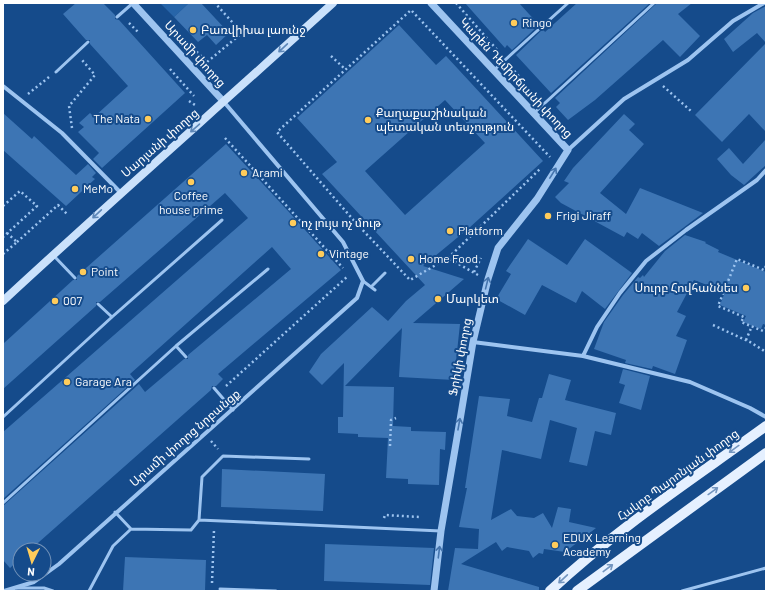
<svg xmlns="http://www.w3.org/2000/svg" width="769" height="594" font-family="Barlow,'Noto Sans Armenian',sans-serif">
<style>
.green{fill:#2765a9}
.building{fill:#3d75b4;fill-rule:evenodd}
.lines{fill:none;stroke-linecap:round;stroke-linejoin:round}
.path{stroke:#9dc4f0;stroke-width:2.5;stroke-dasharray:2 3;stroke-linecap:butt}
.service{stroke:#9dc4f0;stroke-width:3}
.minor{stroke:#9dc4f0;stroke-width:4}
.tertiary{stroke:#9dc4f0;stroke-width:7}
.secondary{stroke:#cae1fb;stroke-width:8}
.primary{stroke:#e5f0ff;stroke-width:10}
.oneway{stroke:#5d87b8}
.oneway2{stroke:#4575ae}
.oneway3{stroke:#7395bf}
.poi-dot{fill:#ffcc5b;stroke:#154b8b;stroke-width:1.5}
.labels{text-anchor:middle;stroke-width:4;stroke-linejoin:round;paint-order:stroke}
.poi-label{font-size:12px;fill:#fff;stroke:#154b8b;text-anchor:start}
.street-label{font-size:12px;fill:#fff;stroke:#154b8b}
</style>
<rect width="100%" height="100%" fill="#154b8b"/>
<path class="green" d="M160 3H189L174 17Z"/>
<path class="building" d="M76 3H103L115 15V19L119 20 185 93 102 168 93 159 99 153 78 132 84 127 79 123 90 113 94 117 128 86 90 44V40H86L63 14Z
M189 3H201L229 33 216 45 207 35 198 42 174 17Z
M465 3H519L539 25 512 50 507 45 505 48Z
M577 3H650L551 93 516 55 543 29 545 32Z
M657 3H692L678 14 700 36 680 57 663 40 595 100 568 120 556 107 560 103 555 98Z
M766 6V132L749 114 722 142 695 115 766 43 757 33 733 52 724 39 753 13Z
M399 25 436 65 446 56 543 161 469 228 423 266 464 279 413 323 460 324 454 380 399 377 402 328 345 386 394 387 393 426 411 427V431L446 432 445 450 440 449 439 485 408 484V479L386 478 388 438 358 437V434L338 433V417H343L344 363 322 385 309 372 321 354 372 307 388 321 406 301 425 285 322 174 337 162 297 118ZM445 100 485 143 405 215 365 171Z
M3 113 32 139 34 136 76 175 88 164 96 173 92 177 95 179 66 206 3 150Z
M624 114 635 124 629 130 644 144 600 193 626 214 640 188 703 213 659 246 642 233 638 239 627 232 624 237 561 203 555 197 569 183 564 181 573 168Z
M766 139V165L744 185 731 175 717 159 729 148 743 164Z
M226 144 288 211 341 270 218 374 223 379 216 386H212L211 390 30 550H20V559L10 568 3 560V506L139 384 145 392 184 359H188V355L291 269 272 247 130 374 135 380 3 499V432L248 218 225 193 100 302H96V306L3 389V344L73 280H77V276Z
M685 235 706 242 705 243 719 250 718 252 766 272V325L763 324 761 329 743 322 746 316 720 305 725 292 694 280 677 312 686 316 676 336 687 340 675 374 653 366 652 369 625 363 626 360 594 349 604 322 623 295 638 277 640 278 643 275 644 277 665 251Z
M528 239 567 265 585 239 632 273 605 309 582 291 576 303 542 285 525 315 496 299 511 274 506 271Z
M623 369 650 376 641 410 619 403 625 385 619 383Z
M549 374 571 380 565 400 616 413 611 435 595 431 587 466 569 462 577 428 550 420 541 459 502 450 491 520 511 509 517 516 534 518 543 513 552 528 558 507 571 509 569 522 596 528 565 552 544 549 543 554 539 553 533 558 529 551 507 547 502 551 496 542 461 564 539 587V591H448L455 548 478 549 479 529 459 527 467 488H465L479 396 510 399 507 416 532 422 539 398H542Z
M222 469 325 474 323 511 221 507Z
M325 544 434 548 430 585 324 581Z
M125 557 206 560 205 591H123Z"/>
<g class="lines">
<path class="path" d="M456 3 499 52
M129 23 138 32
M193 48 207 62 242 33 215 3
M331 56 345 69
M511 67 527 86
M170 69 194 96
M663 86 691 111
M28 94 49 77
M189 101 195 105
M72 128 69 106 95 75 82 60
M225 138 343 268
M3 206 20 191 37 206 3 237
M17 242 58 205 67 214
M3 254 17 242 7 233
M448 258 541 168
M766 266 764 270 737 259 718 306 744 317 741 322 763 331 766 328
M474 272 481 258
M478 275 448 258 410 280 356 223 277 132 411 10 550 157
M713 325 750 342 766 352
M746 340 752 326
M226 386 348 276
M211 441 218 449
M390 446 391 420 396 418
M384 518 385 515 419 517
M212 583 214 530"/>
<path class="service" d="M117 17 133 3
M494 70 568 3
M56 72 88 42
M534 113 654 3
M54 256 75 278
M363 281 375 290
M371 287 385 273
M98 304 112 317
M176 346 186 357
M214 388 233 410
M3 417 112 317 222 220
M3 503 176 346 268 269
M115 512 131 529 191 530 199 520 202 477 223 456 309 459
M199 520 441 531
M17 588H44L53 591
M220 589 276 591
M89 591 113 546 131 529
M682 591 766 568"/>
<path class="minor" d="M3 86 62 133 120 192
M568 150 624 99 688 60 733 21 764 3
M473 342 583 356 690 382 750 408 766 417
M583 356 597 327 620 293 646 261 686 230 757 180 766 170
M4 591 34 582 59 564 357 298 363 281 343 242 224 102"/>
<path class="tertiary" d="M133 3 224 102
M431 3 568 150 537 199 498 248 488 279 473 342 459 426 441 531 434 591"/>
<path class="secondary" d="M3 301C112 200 223 103 333 3"/>
<path class="primary" d="M550 591C616 529 693 479 766 426
M577 591 766 453"/>
</g>
<defs><path id="oneway-shaft" d="M-6 0H5M1.5-3L5.5 0L1.5 3" fill="none" stroke-width="1.6" stroke-linecap="round" stroke-linejoin="round"/></defs>
<g class="oneway">
<use href="#oneway-shaft" transform="translate(283 48) rotate(137)"/>
<use href="#oneway-shaft" transform="translate(195 128) rotate(139)"/>
<use href="#oneway-shaft" transform="translate(97 214) rotate(137)"/>
</g>
<g class="oneway2">
<use href="#oneway-shaft" transform="translate(553 173) rotate(-58)"/>
<use href="#oneway-shaft" transform="translate(487 283) rotate(-76)"/>
<use href="#oneway-shaft" transform="translate(459 424) rotate(-80)"/>
<use href="#oneway-shaft" transform="translate(439 552) rotate(-83)"/>
</g>
<g class="oneway3">
<use href="#oneway-shaft" transform="translate(734 449) rotate(144)"/>
<use href="#oneway-shaft" transform="translate(713 491) rotate(-36)"/>
<use href="#oneway-shaft" transform="translate(608 568) rotate(-37)"/>
<use href="#oneway-shaft" transform="translate(563 579) rotate(137)"/>
</g>
<g class="poi-dot">
<circle cx="514" cy="23" r="4"/>
<circle cx="193" cy="30" r="4"/>
<circle cx="148" cy="119" r="4"/>
<circle cx="368" cy="120" r="4"/>
<circle cx="244" cy="173" r="4"/>
<circle cx="191" cy="182" r="4"/>
<circle cx="75" cy="189" r="4"/>
<circle cx="548" cy="216" r="4"/>
<circle cx="293" cy="223" r="4"/>
<circle cx="450" cy="231" r="4"/>
<circle cx="321" cy="254" r="4"/>
<circle cx="411" cy="259" r="4"/>
<circle cx="83" cy="272" r="4"/>
<circle cx="746" cy="288" r="4"/>
<circle cx="438" cy="299" r="4"/>
<circle cx="55" cy="301" r="4"/>
<circle cx="67" cy="382" r="4"/>
<circle cx="555" cy="545" r="4"/>
</g>
<g class="labels">
<g class="poi-label">
<text x="522" y="27">Ringo</text>
<text x="201" y="34">Բառվիխա լաունջ</text>
<text x="376" y="117">Քաղաքաշինական<tspan x="376" dy="14">պետական տեսչություն</tspan></text>
<text x="140" y="123" text-anchor="end">The Nata</text>
<text x="252" y="177">Arami</text>
<text x="83" y="193">MeMo</text>
<text x="191" y="200" text-anchor="middle">Coffee<tspan x="191" dy="14">house prime</tspan></text>
<text x="556" y="220">Frigi Jiraff</text>
<text x="301" y="227">ոչ լույս ոչ մութ</text>
<text x="458" y="235">Platform</text>
<text x="329" y="258">Vintage</text>
<text x="419" y="263">Home Food</text>
<text x="91" y="276">Point</text>
<text x="738" y="292" text-anchor="end">Սուրբ Հովհաննես</text>
<text x="446" y="303">Մարկետ</text>
<text x="63" y="305">007</text>
<text x="75" y="386">Garage Ara</text>
<text x="563" y="542">EDUX Learning<tspan x="563" dy="14">Academy</tspan></text>
</g>
<g class="street-label">
<text transform="translate(195 54) rotate(48)" y="4">Արամի փողոց</text>
<text transform="translate(516 78) rotate(47)" y="4">Կարեն Դեմիրճյանի փողոց</text>
<text transform="translate(160 143) rotate(-41)" y="4">Սարյանի փողոց</text>
<text transform="translate(460 357) rotate(-79)" y="4">Ֆրիկի փողոց</text>
<text transform="translate(185 438) rotate(-41)" y="4">Արամի փողոց նրբանցք</text>
<text transform="translate(678 475) rotate(-36)" y="4">Հակոբ Պարոնյան փողոց</text>
</g>
</g>
<rect width="769" height="594" fill="none" stroke="#ffffff" stroke-width="8"/>
<g transform="translate(32 562) rotate(185)"><circle r="19" fill="#154b8b" stroke="#7393b9"/>
<path d="M0-3L7 15L0 10L-7 15Z" fill="#ffcc5b"/>
<text y="-6" font-size="11" font-weight="bold" text-anchor="middle" fill="#ffffff">N</text>
</g>
</svg>
